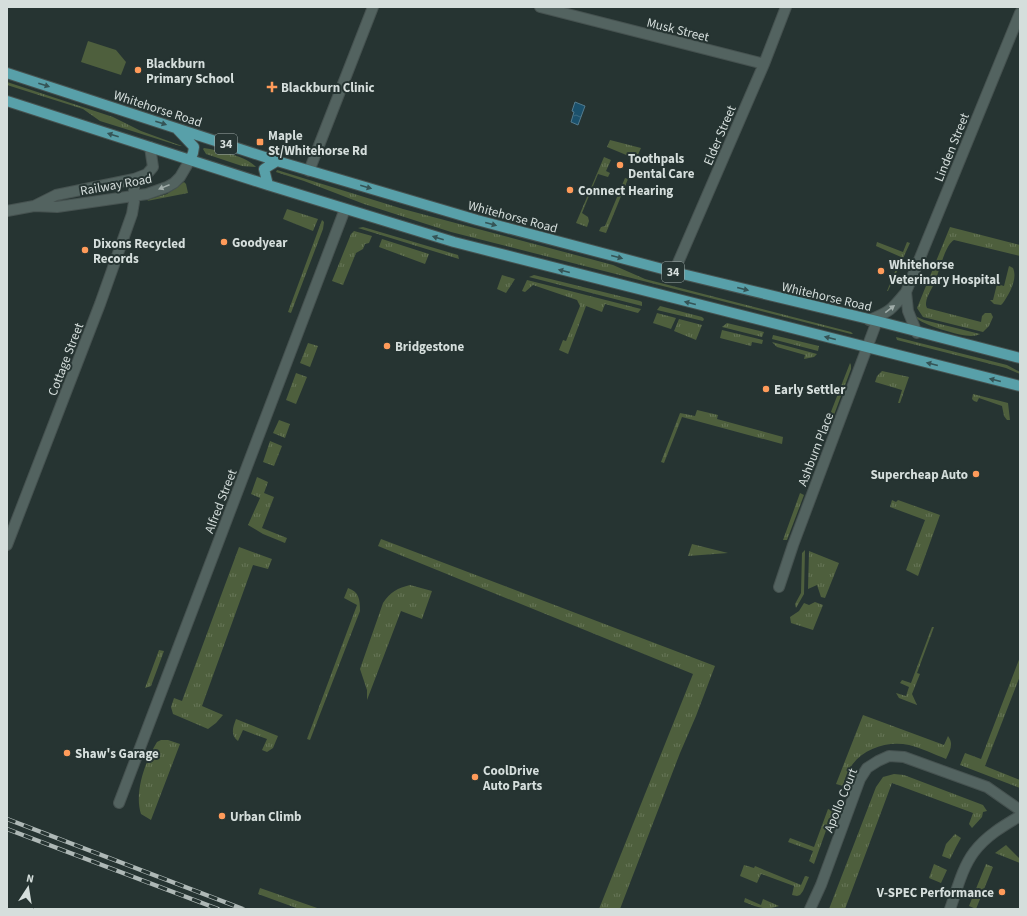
<svg xmlns="http://www.w3.org/2000/svg" width="1027" height="916" font-family="'Source Sans 3',sans-serif">
<style>
.grass{fill:url(#grass-tufts)}
.park{fill:#4e5f3d}
.water{fill:url(#water-ripples);stroke:#537b8e}
.lines{fill:none;stroke-linecap:round;stroke-linejoin:round}
.minor-casing{stroke:#465250;stroke-width:12}
.major-casing{stroke:#465250;stroke-width:12}
.minor{stroke:#536360;stroke-width:10}
.major{stroke:#58a0a9;stroke-width:10}
.rail-casing{stroke:#aeb8b6;stroke-width:4.5}
.rail{stroke:#263432;stroke-width:3;stroke-dasharray:9;stroke-linecap:butt}
.oneway{fill:#355456}
.oneway2{fill:#a1adaa}
.poi-dot{fill:#ff9b5a;stroke:#263432;stroke-width:1.5}
.labels{text-anchor:middle;stroke-width:4;stroke-linejoin:round;paint-order:stroke}
.shield{fill:#263432;stroke:#a0aba9;stroke-width:1}
.shield-label{font-size:12px;font-weight:bold;fill:#d5dedc}
.street-label{font-size:13px;fill:#d5dedc;stroke:#263432}
.poi-label{font-size:13px;font-weight:bold;fill:#d5dedc;stroke:#263432;text-anchor:start}
</style>
<defs>
<pattern id="grass-tufts" width="24" height="20" patternUnits="userSpaceOnUse"><rect width="24" height="20" fill="#4e5f3d"/><path d="M3 7l-1-3M5 7V3M7 7l1-3M15 17l-1-3M17 17v-4M19 17l1-3" fill="none" stroke="#677658"/></pattern>
<pattern id="water-ripples" width="26" height="14" patternUnits="userSpaceOnUse"><rect width="26" height="14" fill="#1b516c"/><path d="M2 4q2-2 4 0t4 0M15 11q2-2 4 0t4 0" fill="none" stroke="#3b6a80"/></pattern>
</defs>
<rect width="100%" height="100%" fill="#263432"/>
<path class="grass" d="M7 82 113 117 141 131 182 146H180L100 121 83 109 7 85Z
M610 140 641 148 636 159 607 147Z
M204 148C218 150 248 157 256 167L242 166 206 154 203 149Z
M604 157 611 160 606 171 610 173 608 177 598 174 582 213 588 217 589 221 587 227 576 223Z
M277 170 403 209 613 265 645 279 851 332 853 334H851L451 232 364 204 304 181 276 172Z
M625 178 628 179 606 233 599 231 601 227 605 226Z
M184 182 186 184 188 193 147 201 150 199 167 194Z
M287 209 318 219 313 231 283 219Z
M322 220 324 222 323 229 291 313 288 312Z
M363 227 458 255 459 259 358 228Z
M950 227 1020 245V256L954 240C945 245 939 272 935 282 932 289 927 295 926 303 926 306 926 305 927 308L981 322 982 316 985 313H991L993 317 989 326 983 332 923 317 917 308Z
M354 231 372 236 369 243 365 244 363 249 356 253 343 285 332 281 351 234Z
M382 239 429 254 425 264 379 247Z
M877 242 903 252 907 242 910 243 888 291H887L901 257 876 246Z
M1009 266 1013 268C1018 279 1009 294 1003 303L1001 305 994 304 990 300H993L997 284 1004 286Z
M502 275 515 279 506 293 497 289Z
M534 275 640 301 642 302V306L529 277Z
M527 280 641 309 638 313 605 304 602 312 586 306 568 354 559 350 563 340 566 341 580 306 577 300 533 285 525 292 522 291Z
M660 306 702 317 704 319 703 321 657 310Z
M657 313 676 318 671 329 653 323Z
M915 316 924 320 980 334C978 335 974 336 971 336 960 336 922 325 915 317Z
M679 319 702 325 696 340 674 331Z
M727 323 764 332 762 337 722 327Z
M722 330 763 340 762 344 752 342 751 346 720 338Z
M773 335 819 346 818 351 772 339Z
M896 337 1007 365 1020 372V374L1006 368 897 340Z
M772 342 817 354 814 357 804 359 805 355 777 347Z
M308 343 318 346 310 367 300 363Z
M850 363 851 365V369L831 423 827 422Z
M882 371 909 377 900 403H898L902 390 875 382 877 376Z
M296 373 307 377 296 404 286 400Z
M973 394 1008 403 1010 420H1007L1004 416 1002 406 979 398 977 402 974 401 972 399Z
M697 410 718 415 717 419 783 437 782 444 682 417 664 463 661 462 680 413 695 416Z
M279 420 290 424 285 438 273 433Z
M270 441 282 446 274 466 263 462Z
M257 477 268 482 264 493 274 497 262 528 287 538 285 543 263 534 248 525 260 498 251 494Z
M800 493 804 495 787 540H783Z
M892 500 896 502 898 500 940 515 918 576 906 570 925 520 890 507Z
M381 539 715 666 696 716 680 753 620 909H599L693 674 378 546Z
M692 544 728 553 688 556Z
M239 547 272 559 268 569 253 565 202 706 223 715 216 723 208 729 173 714 171 707 174 698 182 701Z
M805 550 804 594 796 608 795 604 801 593 802 553Z
M809 551 839 563 825 598 821 597 817 585 808 589Z
M410 585 432 591 422 619 401 611 367 700V690L360 669 383 603C390 592 398 588 410 585Z
M348 588C359 592 360 599 360 611L310 740 307 739 357 605 344 598Z
M815 602 823 605 813 630 791 623 790 617 799 611 804 603 809 605Z
M932 627H934L917 673 920 674 912 694 917 705 899 698 896 693 906 696 909 687 900 683 902 680 911 683Z
M159 650 164 651 151 686 145 688Z
M1020 657V676L985 766 1020 780V788L960 765 965 753 981 759Z
M863 715 944 745 948 736C954 744 950 750 946 759 934 754 921 748 909 745 886 740 858 750 848 772 846 776 844 781 843 786L836 784Z
M236 719 278 736 273 748 267 752 262 750 267 739 243 730 238 741C230 735 233 727 236 719Z
M161 740H168L180 744 151 820 141 814C134 793 145 761 157 742Z
M894 774 904 775 983 805 987 811 983 812 982 817 972 828 969 824 973 813 892 783 845 909H829L876 787 883 777Z
M828 809 833 811 814 864 809 861 813 851 788 842 790 838 814 847Z
M955 834 961 838 956 847 950 859 942 856 946 844Z
M1006 845 1020 859V863L995 853Z
M934 864 947 870 941 883 929 878Z
M986 864 993 867 976 909 969 906Z
M744 865 754 868 755 866 801 885 805 876 809 877 803 891 800 895 797 896 792 895 794 886 761 874 757 883 740 876Z
M260 888 320 909H299L258 894Z
M745 898 761 905 763 899 779 906C765 911 757 907 744 902Z"/>
<path class="park" d="M88 41 116 50 126 62 121 75 81 62Z"/>
<path class="water" d="M575 102 585 106 578 125 571 122 574 112 572 111Z"/>
<g class="lines">
<g class="minor-casing">
<path id="minor" d="M540 7 764 64
M309 171 373 7
M34 206 56 195 134 179 147 174 153 167 150 147
M7 211 34 206 57 207 147 194 167 187 174 183 180 177 190 160
M674 272 764 64 786 7
M906 292 908 311 917 333
M869 320C890 312 892 309 906 292L1020 13
M7 545 100 304 132 214 134 202V179
M779 587 793 545 877 321
M119 803 345 209
M810 909 821 885 860 779 867 768 878 761 889 756 904 757 987 787 1020 810
M950 909C957 890 962 868 974 852 986 836 1003 826 1020 816"/>
</g>
<g class="major-casing">
<path id="major" d="M7 73 277 161 477 220 674 272 877 321 1020 358
M7 101 268 185 454 242 1020 386
M177 129 194 147 193 153 190 160
M268 185 264 169 277 161"/>
</g>
<use href="#minor" class="minor"/>
<use href="#major" class="major"/>
<g class="rail-casing">
<path id="rail" d="M7 819 243 909
M7 829 218 909"/>
</g>
<use href="#rail" class="rail"/>
</g>
<defs><path id="oneway-solid" d="M-6-.8H1V-3.2L6.5 0L1 3.2V.8H-6Z"/></defs>
<g class="oneway">
<use href="#oneway-solid" transform="translate(44 85) rotate(18)"/>
<use href="#oneway-solid" transform="translate(161 123) rotate(18)"/>
<use href="#oneway-solid" transform="translate(113 135) rotate(-162)"/>
<use href="#oneway-solid" transform="translate(366 187) rotate(16)"/>
<use href="#oneway-solid" transform="translate(491 224) rotate(15)"/>
<use href="#oneway-solid" transform="translate(438 238) rotate(-163)"/>
<use href="#oneway-solid" transform="translate(617 257) rotate(15)"/>
<use href="#oneway-solid" transform="translate(564 271) rotate(-166)"/>
<use href="#oneway-solid" transform="translate(743 289) rotate(14)"/>
<use href="#oneway-solid" transform="translate(690 303) rotate(-166)"/>
<use href="#oneway-solid" transform="translate(830 338) rotate(-166)"/>
<use href="#oneway-solid" transform="translate(932 364) rotate(-166)"/>
<use href="#oneway-solid" transform="translate(995 380) rotate(-166)"/>
</g>
<g class="oneway2">
<use href="#oneway-solid" transform="translate(164 187) rotate(158)"/>
<use href="#oneway-solid" transform="translate(890 309) rotate(-38)"/>
</g>
<g class="poi-dot">
<circle cx="138" cy="70" r="4"/>
<path d="M270 81h4v4h4v4h-4v4h-4v-4h-4v-4h4z"/>
<rect x="256" y="138" width="8" height="8" rx="2"/>
<circle cx="620" cy="165" r="4"/>
<circle cx="570" cy="190" r="4"/>
<circle cx="224" cy="242" r="4"/>
<circle cx="85" cy="250" r="4"/>
<circle cx="881" cy="271" r="4"/>
<circle cx="387" cy="346" r="4"/>
<circle cx="766" cy="389" r="4"/>
<circle cx="976" cy="474" r="4"/>
<circle cx="67" cy="753" r="4"/>
<circle cx="475" cy="777" r="4"/>
<circle cx="222" cy="816" r="4"/>
<circle cx="1002" cy="892" r="4"/>
</g>
<g class="labels">
<g class="shield">
<rect x="215" y="134" width="22" height="20" rx="3"/>
<rect x="662" y="262" width="22" height="20" rx="3"/>
</g>
<g class="shield-label">
<text x="226" y="148">34</text>
<text x="673" y="276">34</text>
</g>
<g class="street-label">
<text transform="translate(678 29) rotate(14)" y="5">Musk Street</text>
<text transform="translate(158 108) rotate(18)" y="5">Whitehorse Road</text>
<text transform="translate(719 135) rotate(-67)" y="5">Elder Street</text>
<text transform="translate(951 147) rotate(-68)" y="5">Linden Street</text>
<text transform="translate(116 184) rotate(-10)" y="5">Railway Road</text>
<text transform="translate(513 216) rotate(15)" y="5">Whitehorse Road</text>
<text transform="translate(827 296) rotate(13)" y="5">Whitehorse Road</text>
<text transform="translate(65 359) rotate(-69)" y="5">Cottage Street</text>
<text transform="translate(815 449) rotate(-69)" y="5">Ashburn Place</text>
<text transform="translate(220 501) rotate(-69)" y="5">Alfred Street</text>
<text transform="translate(840 800) rotate(-68)" y="5">Apollo Court</text>
</g>
<g class="poi-label">
<text x="146" y="68">Blackburn<tspan x="146" dy="15">Primary School</tspan></text>
<text x="281" y="92">Blackburn Clinic</text>
<text x="268" y="140">Maple<tspan x="268" dy="15">St/Whitehorse Rd</tspan></text>
<text x="628" y="163">Toothpals<tspan x="628" dy="15">Dental Care</tspan></text>
<text x="578" y="195">Connect Hearing</text>
<text x="232" y="247">Goodyear</text>
<text x="93" y="248">Dixons Recycled<tspan x="93" dy="15">Records</tspan></text>
<text x="889" y="269">Whitehorse<tspan x="889" dy="15">Veterinary Hospital</tspan></text>
<text x="395" y="351">Bridgestone</text>
<text x="774" y="394">Early Settler</text>
<text x="968" y="479" text-anchor="end">Supercheap Auto</text>
<text x="75" y="758">Shaw's Garage</text>
<text x="483" y="775">CoolDrive<tspan x="483" dy="15">Auto Parts</tspan></text>
<text x="230" y="821">Urban Climb</text>
<text x="994" y="897" text-anchor="end">V-SPEC Performance</text>
</g>
</g>
<rect width="1027" height="916" fill="none" stroke="#d5dedc" stroke-width="16"/>
<g transform="translate(28 888) rotate(12)" stroke="#263432" stroke-width="3" paint-order="stroke">
<path d="M0-3L7 15L0 10L-7 15Z" fill="#d5dedc"/>
<text y="-6" font-size="11" font-weight="bold" text-anchor="middle" fill="#d5dedc">N</text>
</g>
</svg>
